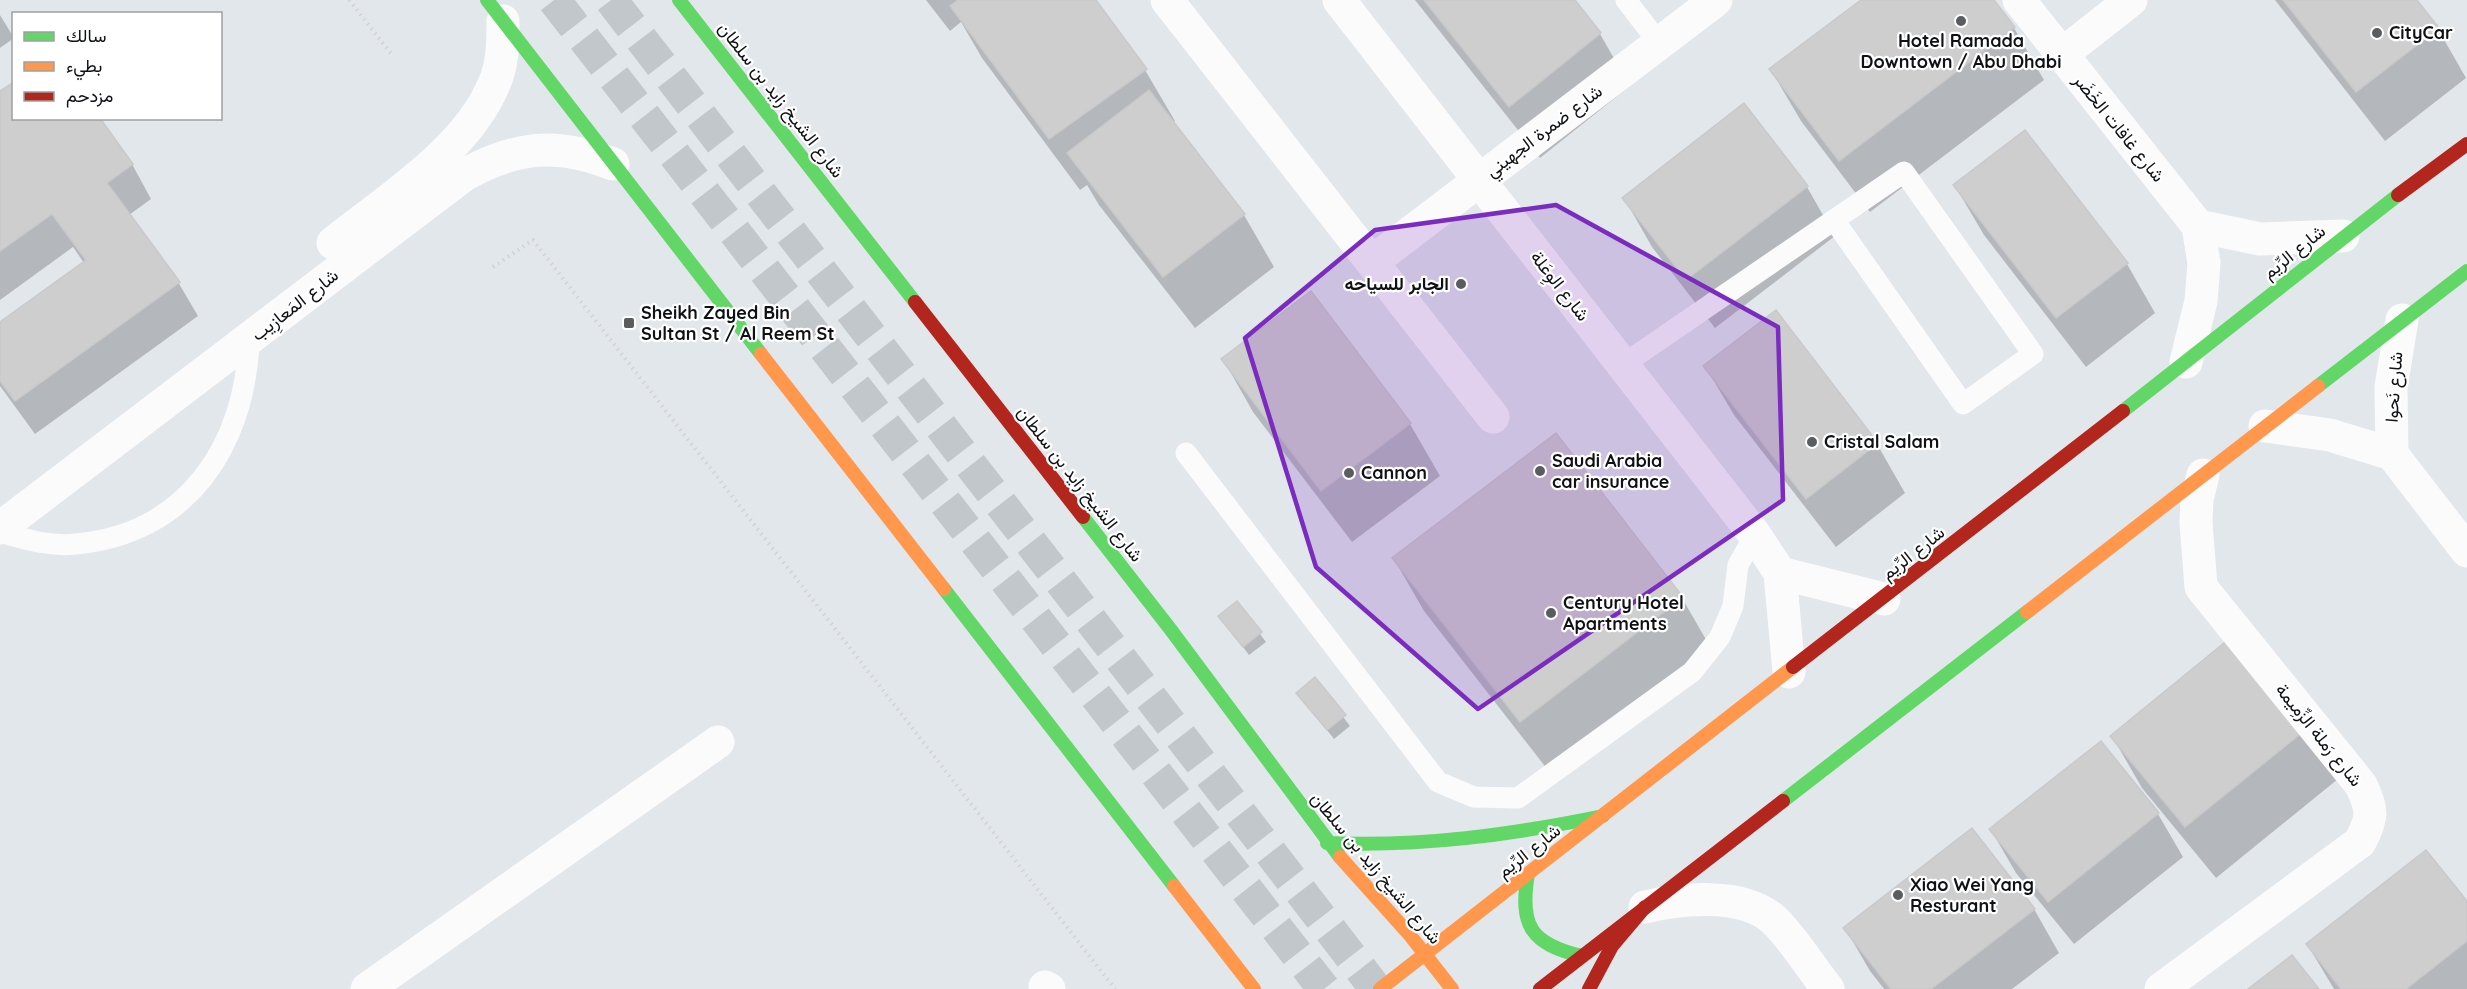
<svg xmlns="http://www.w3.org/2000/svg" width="2467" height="989" font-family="Quicksand,Vazirmatn,sans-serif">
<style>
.shadow{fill:#0003}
.building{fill:#cececf;stroke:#c9c9ca;stroke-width:1.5}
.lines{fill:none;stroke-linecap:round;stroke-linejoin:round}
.highway-tunnel{stroke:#c2c7cc;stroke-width:33;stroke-dasharray:33 16;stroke-linecap:butt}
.path{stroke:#d1d3d4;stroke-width:4;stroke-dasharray:1.5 4.5;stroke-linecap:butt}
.lane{stroke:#fbfbfc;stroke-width:21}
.street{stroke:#fbfbfc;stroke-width:33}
.fast{stroke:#63d668;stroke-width:14}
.slow{stroke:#ff974d;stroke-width:14}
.jam{stroke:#b3261e;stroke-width:14}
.marked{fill:#7b2cbf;fill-opacity:0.2;stroke:#7b2cbf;stroke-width:4.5;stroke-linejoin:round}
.poi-dot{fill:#595d60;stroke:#fff;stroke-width:2}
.labels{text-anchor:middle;stroke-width:4.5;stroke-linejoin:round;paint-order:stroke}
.poi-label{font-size:18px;font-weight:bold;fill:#0f1215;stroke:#fff;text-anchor:start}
.street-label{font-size:18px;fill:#0f1215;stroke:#fff}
</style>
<rect width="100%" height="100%" fill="#e2e7ec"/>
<path class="shadow" d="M926 0H1094L1145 70 1175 121 1173 123 1244 215 1274 267 1195 328 1099 205 1087 185 1080 190 982 58 961 22 950 31Z
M1415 0H1573L1600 34 1630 86 1540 158Z
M1863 0H1992L2014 28 2044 80 1870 212 1801 121 1771 70Z
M2275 0H2415L2438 29 2466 78 2385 141Z
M0 15 14 38 0 48Z
M0 93 14 118 132 164 151 199 129 215 178 282 198 316 35 434 0 386V324L84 263 73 247 0 300Z
M2025 133 2127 264 2155 313 2086 367 1984 235 1955 186Z
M1807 187 1835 236 1715 328 1652 247 1624 198Z
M1311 293 1410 424 1440 476 1352 542 1253 412 1223 359Z
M1705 366 1877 444 1905 493 1836 547 1734 415Z
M1394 559 1682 598 1712 650 1551 774 1424 611Z
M1237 603 1266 642 1249 655 1220 616Z
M2235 636 2338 779 2216 878 2142 788 2112 736Z
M1315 680 1350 726 1334 739 1298 693Z
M2101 743 2158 814 2183 857 2074 944 2016 873 1991 830Z
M2467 903V989H2334L2307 944Z
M2034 909 2059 953 2012 989H1884L1870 971 1845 928Z"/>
<path class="building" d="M958 0H1096L1147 69 1049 139 950 6Z
M1424 0H1575L1601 33 1509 107Z
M1861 0H1994L2015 27 1839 161 1769 69Z
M2283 0H2417L2439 28 2356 92Z
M14 82V118H100L133 164 107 183 180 282 15 401 0 381V322L86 260 52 214 0 251V91Z
M1149 90 1245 214 1163 277 1067 153Z
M1744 103 1808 186 1686 280 1622 198Z
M2025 130 2128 263 2056 318 1953 185Z
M1311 291 1411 423 1321 491 1221 359Z
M1776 310 1878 443 1806 499 1703 366Z
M1556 433 1683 597 1520 722 1392 558Z
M1237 601 1262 632 1243 647 1218 616Z
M2235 634 2310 726 2185 827 2110 736Z
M1315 677 1346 715 1327 730 1296 693Z
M2101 741 2159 813 2048 902 1989 829Z
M1972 828 2035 909 1931 989H1891L1843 928Z
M2426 850 2467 901V941L2406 989H2341L2306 944Z
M2292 955 2319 989H2248Z"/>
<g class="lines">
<path class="highway-tunnel" d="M554 0 1324 989
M611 0 1376 989"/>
<path class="path" d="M349 0 392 55
M493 267 533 240 1115 989"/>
<path class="lane" d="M1626 0 1659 43
M1621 366 1904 172 2033 354 1963 404 1834 220
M1186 453 1438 782 1474 797 1518 798 1692 672 1720 637 1733 606 1738 565 1755 535
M0 532C24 539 50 547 76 544 187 534 245 446 249 341"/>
<path class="street" d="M1167 0 1493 417
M1339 0 1755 535 1780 573 1789 672
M2019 0 2198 226 2204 263 2201 301 2186 362
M2061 55 2131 0
M2198 226 2260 239 2343 236
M333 243C388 199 467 150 494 84 503 64 503 43 503 21
M1372 262 1716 0
M2402 320 2391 387 2392 454 2467 551
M2265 426 2330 435 2392 454
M0 528 464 175C517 146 556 142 613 164
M1780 573 1884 599
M1645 907C1682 898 1743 892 1774 920 1793 938 1811 968 1828 989
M1045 987 1049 989
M367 989 718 742
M2161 989 2360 842C2373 817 2373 810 2361 785L2201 587 2196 523 2197 499 2203 475"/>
<path class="fast" d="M487 0 761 354
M679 0 915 302
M2318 386 2467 271
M2123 411 2398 195
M1083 517 1171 630 1340 857
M944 589 1174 886
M1783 801 2027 612
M1327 843C1421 847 1511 835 1603 816
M1528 874C1519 926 1531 944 1582 956"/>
<path class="slow" d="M761 354 944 589
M2027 612 2318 386
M1340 857 1409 934 1452 989
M1174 886 1254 989
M1380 989 1793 667"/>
<path class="jam" d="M2398 195 2467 144
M915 302 1083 517
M1793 667 2123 411
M1540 989 1783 801
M1589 989 1612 946 1645 907"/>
</g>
<path class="marked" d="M1556 205 1778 327 1783 500 1478 709 1316 567 1245 338 1375 230Z"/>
<g class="poi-dot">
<circle cx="1961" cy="21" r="6"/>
<circle cx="2377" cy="33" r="6"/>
<circle cx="1461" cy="284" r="6"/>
<rect x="623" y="317" width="12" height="12" rx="3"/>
<circle cx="1812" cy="442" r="6"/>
<circle cx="1540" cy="471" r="6"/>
<circle cx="1349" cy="473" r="6"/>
<circle cx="1551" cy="613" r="6"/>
<circle cx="1898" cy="895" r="6"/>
</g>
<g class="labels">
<g class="poi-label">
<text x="2389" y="39">CityCar</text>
<text x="1961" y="47" text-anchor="middle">Hotel Ramada<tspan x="1961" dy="21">Downtown / Abu Dhabi</tspan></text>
<text x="1449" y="290" text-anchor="end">الجابر للسياحه</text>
<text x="641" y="319">Sheikh Zayed Bin<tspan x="641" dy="21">Sultan St / Al Reem St</tspan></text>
<text x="1824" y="448">Cristal Salam</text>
<text x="1552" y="467">Saudi Arabia<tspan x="1552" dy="21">car insurance</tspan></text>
<text x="1361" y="479">Cannon</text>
<text x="1563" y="609">Century Hotel<tspan x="1563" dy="21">Apartments</tspan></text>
<text x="1910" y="891">Xiao Wei Yang<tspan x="1910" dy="21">Resturant</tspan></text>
</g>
<g class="street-label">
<text transform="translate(781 100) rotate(52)" y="6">شارع الشيخ زايد بن سلطان</text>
<text transform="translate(2119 128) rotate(51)" y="6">شارع غافات الخَضَر</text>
<text transform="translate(1544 131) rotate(-37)" y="6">شارع ضمرة الجهيني</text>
<text transform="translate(2294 252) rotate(-39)" y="6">شارع الرِّيم</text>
<text transform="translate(1560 286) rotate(52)" y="6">شارع الوِعَلة</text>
<text transform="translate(295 305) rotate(-38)" y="6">شارع المَعازِيب</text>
<text transform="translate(2394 387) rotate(-86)" y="6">شارع نَحوا</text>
<text transform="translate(1080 484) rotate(52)" y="6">شارع الشيخ زايد بن سلطان</text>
<text transform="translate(1913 553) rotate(-38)" y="6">شارع الرِّيم</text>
<text transform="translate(2319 735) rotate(51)" y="6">شارع رَملة الزِّمِيمة</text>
<text transform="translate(1529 851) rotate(-38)" y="6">شارع الرِّيم</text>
<text transform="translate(1376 868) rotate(50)" y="6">شارع الشيخ زايد بن سلطان</text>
</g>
</g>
<rect x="12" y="12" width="210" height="108" fill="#ffffff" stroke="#9fa0a1" stroke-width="1.5"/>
<rect x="24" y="32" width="30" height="9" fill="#63d668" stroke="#9fa0a1" stroke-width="1.5"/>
<text x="66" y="42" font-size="18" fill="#0f1215">سالك</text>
<rect x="24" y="62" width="30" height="9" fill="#ff974d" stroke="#9fa0a1" stroke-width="1.5"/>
<text x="66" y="72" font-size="18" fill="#0f1215">بطيء</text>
<rect x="24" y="92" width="30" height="9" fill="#b3261e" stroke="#9fa0a1" stroke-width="1.5"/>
<text x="66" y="102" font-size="18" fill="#0f1215">مزدحم</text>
</svg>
